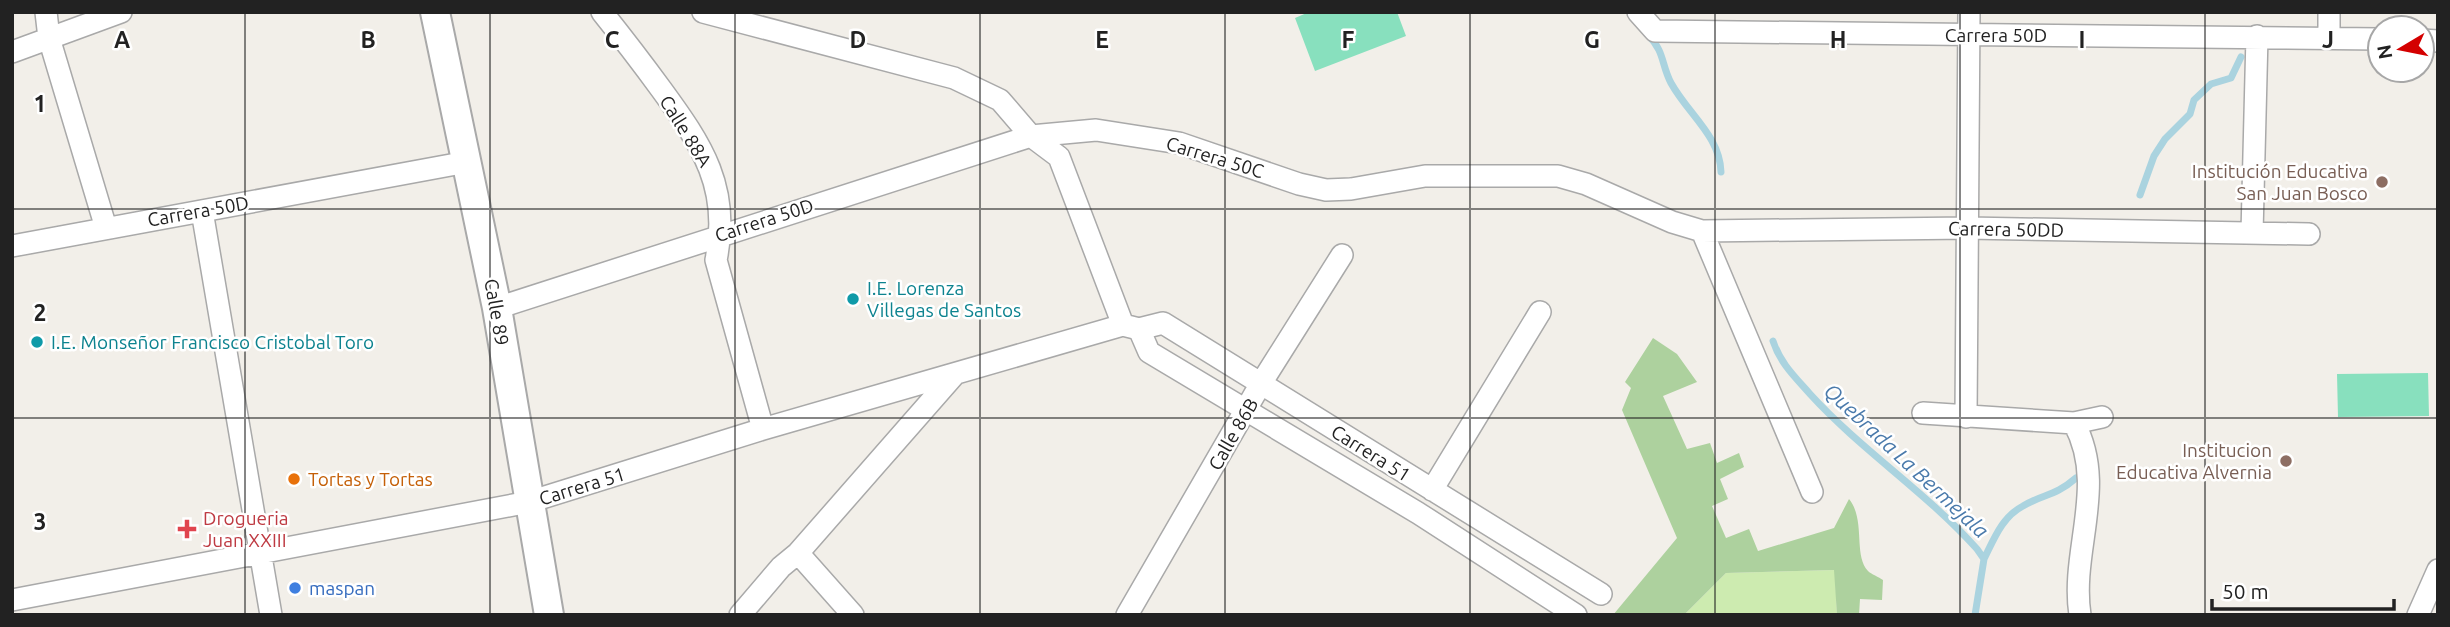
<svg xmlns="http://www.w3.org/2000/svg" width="2450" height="627" font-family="Ubuntu,sans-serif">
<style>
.grass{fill:#cdebb0}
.forest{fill:#add19e}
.pitch{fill:#88e0be}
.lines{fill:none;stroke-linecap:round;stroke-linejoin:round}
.stream{stroke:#aad3df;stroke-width:7}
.minor-casing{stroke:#a9a9a9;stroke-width:24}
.tertiary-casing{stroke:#a9a9a9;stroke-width:32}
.minor{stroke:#fff;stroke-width:21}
.tertiary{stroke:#fff;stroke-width:28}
.grid{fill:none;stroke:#222;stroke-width:2;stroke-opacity:0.55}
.education-dot{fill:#8d6e63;stroke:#fff;stroke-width:2.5}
.culture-dot{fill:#0f9aa8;stroke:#fff;stroke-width:2.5}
.food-dot{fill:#e8710a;stroke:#fff;stroke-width:2.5}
.health-dot{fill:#e0444e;stroke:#fff;stroke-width:2.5}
.shop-dot{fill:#3f7fe0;stroke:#fff;stroke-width:2.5}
.labels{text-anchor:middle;stroke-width:5;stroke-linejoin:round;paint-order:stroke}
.street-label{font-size:19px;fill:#222;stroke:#fff}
.education-label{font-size:19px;fill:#785e54;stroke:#fff;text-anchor:end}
.culture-label{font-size:19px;fill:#0d838f;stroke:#fff;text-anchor:start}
.food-label{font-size:19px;fill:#c56008;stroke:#fff;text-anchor:start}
.health-label{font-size:19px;fill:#be3a42;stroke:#fff;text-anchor:start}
.shop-label{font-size:19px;fill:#366cbe;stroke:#fff;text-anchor:start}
.water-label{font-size:21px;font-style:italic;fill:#4a7aab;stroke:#fff}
.grid-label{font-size:23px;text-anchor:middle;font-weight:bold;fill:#222;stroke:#fff;stroke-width:5;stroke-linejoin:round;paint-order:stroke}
</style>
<rect width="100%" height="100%" fill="#f2efe9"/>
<path class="grass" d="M1835 570 1837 615H1684L1726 573Z"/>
<path class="forest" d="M1653 338 1677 354 1697 382 1663 396 1687 449 1710 443 1717 463 1739 453 1744 467 1720 479 1728 499 1712 506 1726 538 1749 529 1758 551 1834 528 1849 499C1866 520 1853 555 1868 571 1871 574 1879 577 1883 580L1882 600 1860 599 1859 615H1837L1834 570 1726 573 1684 615H1613L1677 538 1622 410 1631 388 1625 382Z"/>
<path class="pitch" d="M1309 12H1397L1406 36 1315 71 1295 18Z
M2428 373 2429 416 2338 417 2337 374Z"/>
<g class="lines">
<path class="stream" d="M1648 35C1665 52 1661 64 1671 83 1688 114 1720 136 1721 172
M2140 195 2154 156 2165 139 2190 114 2194 100 2211 84 2231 78 2241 57
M1773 341C1780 363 1795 377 1810 394 1861 450 1926 492 1977 549L1984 559 1975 615
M1984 559C1994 539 2002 517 2023 506 2045 493 2054 497 2076 478"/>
<g class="minor-casing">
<path id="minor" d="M46 12 49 38 106 228
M602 12C622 37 642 63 661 89 702 145 731 188 716 260L763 429
M703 12 954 78 1000 100 1031 136 1096 130 1179 143 1299 184 1326 190 1351 189 1425 176H1558L1586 184 1672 222 1702 231 1968 228 2309 234
M1638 12 1655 31 2380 39
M2329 38V12
M2422 40 2438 41
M12 52 121 12
M202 211 271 615
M1702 231 1812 492
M2252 233 2257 36
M12 246 467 162
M497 308 1031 136 1059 157 1123 325
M1139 329 1149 352 1418 513 1576 615
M1923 413 2074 423 2102 417
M1966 417 1969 12
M2074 423C2108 486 2070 550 2080 615
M1432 490 1540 312
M798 553 853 615
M12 600 529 502 763 429 1123 325 1139 329 1163 323 1601 594
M740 615 781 567 798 553 954 375
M1127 615 1260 385 1342 255
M2418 615 2438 570"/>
</g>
<g class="tertiary-casing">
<path id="tertiary" d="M435 12 497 308 549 615"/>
</g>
<use href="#minor" class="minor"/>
<use href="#tertiary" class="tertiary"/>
</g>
<path class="grid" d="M245 12V615M490 12V615M735 12V615M980 12V615M1225 12V615M1470 12V615M1715 12V615M1960 12V615M2205 12V615M12 209H2438M12 418H2438"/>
<g class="education-dot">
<circle cx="2382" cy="182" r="7"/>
<circle cx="2286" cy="461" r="7"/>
</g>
<g class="culture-dot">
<circle cx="853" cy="299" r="7"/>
<circle cx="37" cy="342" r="7"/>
</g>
<circle class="food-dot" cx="294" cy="479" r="7"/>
<path class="health-dot" d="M183.5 518.5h7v7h7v7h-7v7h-7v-7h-7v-7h7z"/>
<circle class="shop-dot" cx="295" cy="588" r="7"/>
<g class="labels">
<g class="street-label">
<text x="1996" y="42">Carrera 50D</text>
<text transform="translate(686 131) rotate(58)" y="7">Calle 88A</text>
<text transform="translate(1215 157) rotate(17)" y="7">Carrera 50C</text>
<text transform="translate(198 211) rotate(-10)" y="7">Carrera 50D</text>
<text transform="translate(764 220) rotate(-18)" y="7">Carrera 50D</text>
<text transform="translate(2006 229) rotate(1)" y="7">Carrera 50DD</text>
<text transform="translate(497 312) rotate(80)" y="7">Calle 89</text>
<text transform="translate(1233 434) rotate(-60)" y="7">Calle 86B</text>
<text transform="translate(1371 453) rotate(32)" y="7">Carrera 51</text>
<text transform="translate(582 486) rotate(-17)" y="7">Carrera 51</text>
</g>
<g class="education-label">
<text x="2368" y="178">Institución Educativa<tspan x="2368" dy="22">San Juan Bosco</tspan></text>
<text x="2272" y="457">Institucion<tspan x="2272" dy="22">Educativa Alvernia</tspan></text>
</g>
<g class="culture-label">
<text x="867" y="295">I.E. Lorenza<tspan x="867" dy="22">Villegas de Santos</tspan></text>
<text x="51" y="349">I.E. Monseñor Francisco Cristobal Toro</text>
</g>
<g class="food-label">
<text x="308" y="486">Tortas y Tortas</text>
</g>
<g class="health-label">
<text x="203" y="525">Drogueria<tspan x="203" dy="22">Juan XXIII</tspan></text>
</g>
<g class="shop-label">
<text x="309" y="595">maspan</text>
</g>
<g class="water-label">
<text transform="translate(1906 461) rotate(43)" y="7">Quebrada La Bermejala</text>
</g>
</g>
<g class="grid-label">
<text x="122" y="48">A</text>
<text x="368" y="48">B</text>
<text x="612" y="48">C</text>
<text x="858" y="48">D</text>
<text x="1102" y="48">E</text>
<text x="1348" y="48">F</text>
<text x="1592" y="48">G</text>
<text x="1838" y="48">H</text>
<text x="2082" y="48">I</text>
<text x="2328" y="48">J</text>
<text x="40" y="112">1</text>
<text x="40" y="321">2</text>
<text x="40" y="530">3</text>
</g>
<rect width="2450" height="627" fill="none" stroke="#222222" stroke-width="28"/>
<g transform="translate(2401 49) rotate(260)"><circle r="33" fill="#ffffff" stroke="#a7a7a7" stroke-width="2"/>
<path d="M0-5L12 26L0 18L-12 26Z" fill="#d40000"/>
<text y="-10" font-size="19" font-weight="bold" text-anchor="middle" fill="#222222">N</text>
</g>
<path d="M2212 599v10h182v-10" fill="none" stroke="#222222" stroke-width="3.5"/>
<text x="2222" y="599" font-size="21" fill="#222222" stroke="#ffffff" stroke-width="5" paint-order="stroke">50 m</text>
</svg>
